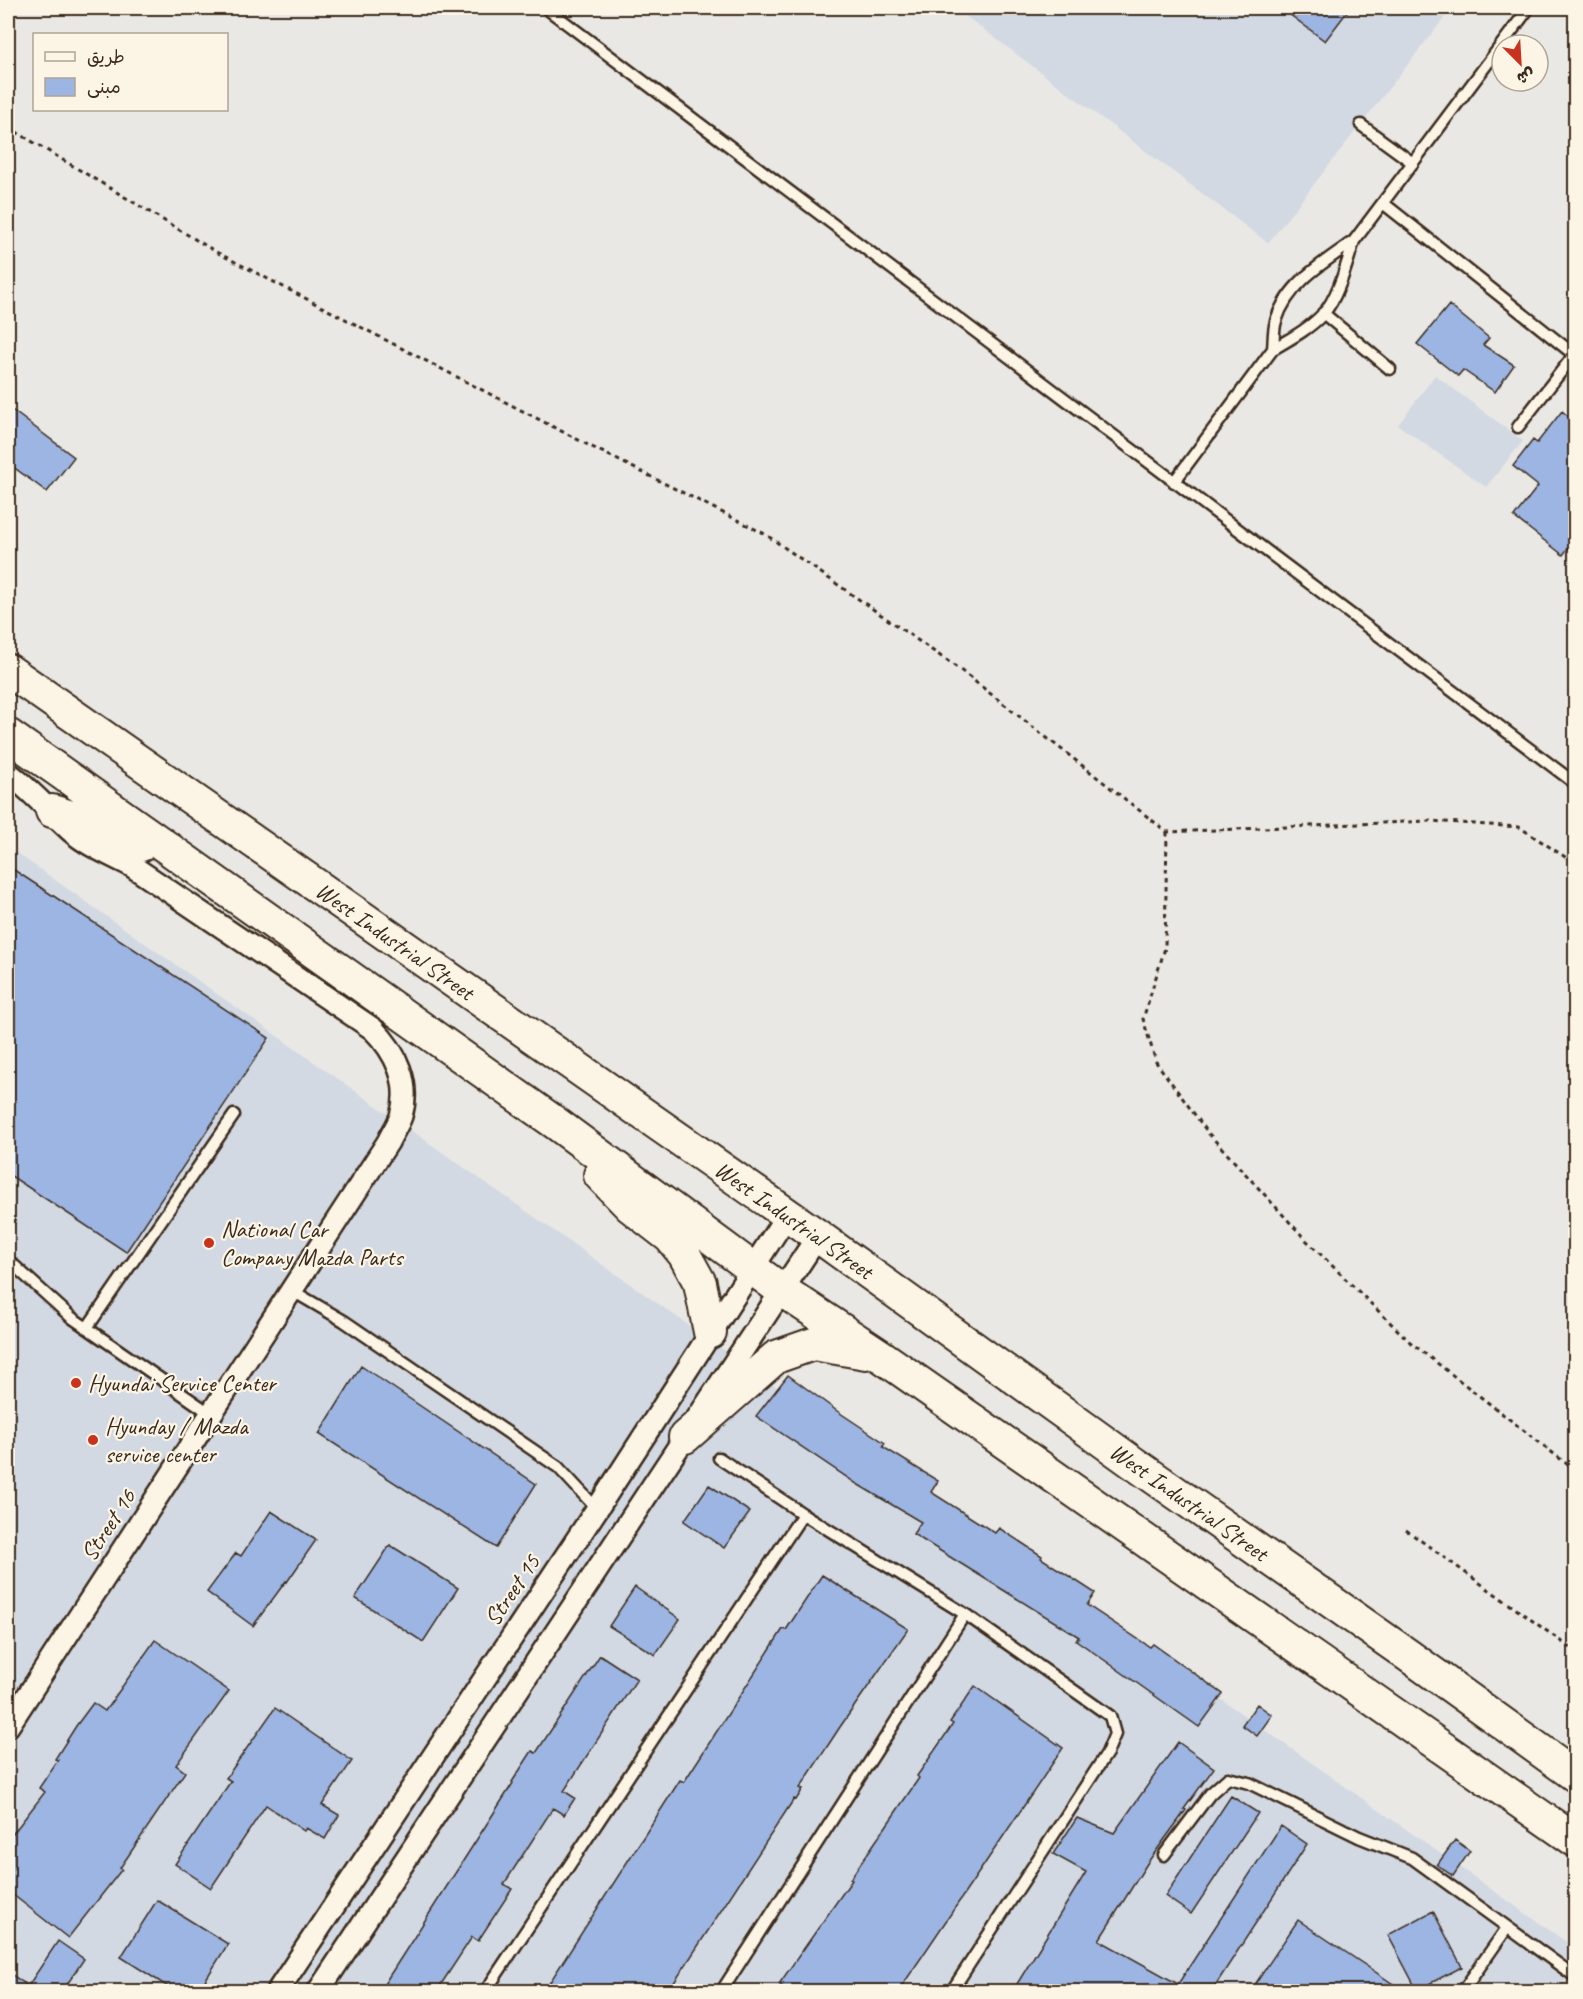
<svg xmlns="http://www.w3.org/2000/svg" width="1583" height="1999" font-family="Caveat,'Playpen Sans Arabic',sans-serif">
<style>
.built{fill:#d2d9e3}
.building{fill:#9cb5e2;stroke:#3b2a1e;stroke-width:1.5}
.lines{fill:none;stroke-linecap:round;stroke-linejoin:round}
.service-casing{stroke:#3b2a1e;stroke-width:15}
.minor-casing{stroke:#3b2a1e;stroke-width:26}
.primary-casing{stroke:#3b2a1e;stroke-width:36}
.path{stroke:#3b2a1e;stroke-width:3;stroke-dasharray:4.5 4.5;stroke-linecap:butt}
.service{stroke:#fcf5e5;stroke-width:10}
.minor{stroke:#fcf5e5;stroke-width:21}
.primary{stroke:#fcf5e5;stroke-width:32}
.poi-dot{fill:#c8321e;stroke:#fcf5e5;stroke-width:2}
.labels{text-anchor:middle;stroke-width:4.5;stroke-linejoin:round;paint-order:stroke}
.street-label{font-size:24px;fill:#3b2a1e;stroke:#fcf5e5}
.poi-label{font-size:24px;fill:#3b2a1e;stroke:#fcf5e5;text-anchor:start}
</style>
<rect width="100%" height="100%" fill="#e9e8e4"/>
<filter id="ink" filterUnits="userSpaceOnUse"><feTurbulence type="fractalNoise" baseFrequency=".0167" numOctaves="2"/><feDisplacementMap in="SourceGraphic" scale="12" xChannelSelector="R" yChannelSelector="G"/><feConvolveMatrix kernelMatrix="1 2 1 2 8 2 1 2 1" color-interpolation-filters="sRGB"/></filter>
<g filter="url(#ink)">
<path class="built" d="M955 8H1452L1268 243Z
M1435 375 1523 441 1486 487 1398 425Z
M8 847 1575 1948V1991H8Z"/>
<path class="building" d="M1281 8H1350L1325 41Z
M1449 305 1489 338 1483 345 1514 365 1495 392 1463 370 1458 376 1417 344Z
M8 407 74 457 47 492 8 463Z
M1562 411 1575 422V539L1563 555 1514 517 1538 486 1513 466 1533 440 1537 443Z
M8 866 269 1038 126 1252 8 1174Z
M361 1366 536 1484 496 1548 319 1434Z
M788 1375 837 1411 885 1443 883 1447 938 1481 931 1492 995 1533 999 1528 1042 1556 1041 1558 1095 1593 1087 1605 1150 1647 1153 1644 1223 1694 1199 1727 1076 1640 1079 1637 913 1534 921 1522 857 1484 756 1416Z
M709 1485 750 1512 724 1548 684 1521Z
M271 1511 316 1540 287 1582 286 1581 253 1626 207 1592 236 1553 241 1556Z
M390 1545 458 1588 423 1642 355 1598Z
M822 1575 908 1629 840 1727 800 1788 803 1789 796 1800 794 1799 668 1992H557L548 1985 680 1780 684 1782 783 1629 786 1630Z
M635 1587 680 1619 655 1655 609 1626Z
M155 1640 229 1691 176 1765 185 1772 120 1868 122 1869 68 1938 8 1891V1840L45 1792 39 1788 58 1760 55 1759 76 1726 93 1703 105 1711Z
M600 1655 637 1679 564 1791 575 1798 564 1815 553 1808 504 1884 512 1889 478 1941 472 1937 436 1992H379L513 1783 512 1782 532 1751 536 1753Z
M975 1686 1063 1748 898 1992H790L779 1984 852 1880 850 1879 919 1778 917 1776 953 1724 950 1722Z
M1257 1704 1272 1715 1257 1736 1242 1725Z
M275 1708 352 1761 322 1805 339 1815 325 1839 306 1828 304 1831 266 1805 211 1888 175 1864 231 1781 226 1778Z
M1178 1742 1214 1768 1184 1809 1186 1810 1148 1862 1099 1940 1178 1984 1281 1826 1307 1844 1211 1992H1012L1086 1872 1053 1854 1077 1818 1114 1833Z
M1231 1796 1258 1813 1191 1914 1165 1896Z
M1455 1840 1470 1851 1453 1876 1437 1865Z
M157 1900 228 1944 198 1992H176L121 1957Z
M1433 1911 1462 1967 1417 1990 1388 1935Z
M1298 1920 1405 1992H1250Z
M58 1941 84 1959 62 1992H8V1972L28 1986Z"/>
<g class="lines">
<g class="service-casing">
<path id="service" d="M546 8 1576 784
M1361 125 1413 163
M1383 203 1576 356
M1323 313 1390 369
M1273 349C1274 341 1273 330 1276 321 1287 284 1324 262 1354 241
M1518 427 1574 355
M1174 482 1273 349C1290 339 1309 329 1323 314 1338 298 1347 263 1354 241L1529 8
M8 1260 71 1317 211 1414
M291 1290 344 1321 558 1467 597 1509
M87 1328 234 1115
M719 1458 803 1514 965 1614 1110 1716 1115 1734 1107 1753 951 1992
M1164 1855 1210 1794 1228 1778 1249 1783 1359 1837 1412 1858 1576 1977
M485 1992 803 1514
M721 1992 965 1614
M1462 1992 1507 1928"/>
</g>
<g class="minor-casing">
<path id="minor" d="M8 773C31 790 49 811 70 830 88 846 111 855 132 866L373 1029C396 1052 411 1083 401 1116 398 1125 392 1133 388 1142L8 1726
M277 1992 597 1509 787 1215
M318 1992 818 1236"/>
</g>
<g class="primary-casing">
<path id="primary" d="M8 670 818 1236 1132 1462 1409 1656 1576 1776
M8 735 557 1124 783 1291 881 1356 1576 1841
M52 811 81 820 141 845
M600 1175 630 1206 670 1237 684 1254 700 1283 710 1332
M685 1437 776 1357 813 1344 866 1353"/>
</g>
<path class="path" d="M8 127 218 253 594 448 765 534 959 669 1167 832 1430 821 1519 827 1576 864
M1167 832 1165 948 1143 1019 1156 1062 1209 1134 1306 1240 1410 1342 1576 1471
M1406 1530 1576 1652"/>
<use href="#service" class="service"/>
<use href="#minor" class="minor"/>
<use href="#primary" class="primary"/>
</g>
</g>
<g class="poi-dot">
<circle cx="209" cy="1243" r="6"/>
<circle cx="76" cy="1383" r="6"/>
<circle cx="93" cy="1440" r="6"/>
</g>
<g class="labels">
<g class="street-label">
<text transform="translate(395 941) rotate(35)" y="8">West Industrial Street</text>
<text transform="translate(794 1220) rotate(35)" y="8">West Industrial Street</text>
<text transform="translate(1189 1502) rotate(35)" y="8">West Industrial Street</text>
<text transform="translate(108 1525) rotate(-57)" y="8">Street 16</text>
<text transform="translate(512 1590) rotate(-56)" y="8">Street 15</text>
</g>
<g class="poi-label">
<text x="221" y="1237">National Car<tspan x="221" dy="28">Company Mazda Parts</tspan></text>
<text x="88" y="1391">Hyundai Service Center</text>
<text x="105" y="1434">Hyunday / Mazda<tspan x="105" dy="28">service center</tspan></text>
</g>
</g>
<rect width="1583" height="1999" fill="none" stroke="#fcf5e5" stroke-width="30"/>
<rect x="15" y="15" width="1553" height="1969" fill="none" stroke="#3b2a1e" stroke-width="2" filter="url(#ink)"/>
<rect x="33" y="33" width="195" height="78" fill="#fcf5e5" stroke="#afa495" stroke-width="1.5"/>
<rect x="45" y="52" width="30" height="9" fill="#fcf5e5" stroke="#afa495" stroke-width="1.5"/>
<text x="87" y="63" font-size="18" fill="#3b2a1e">طريق</text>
<rect x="45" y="78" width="30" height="18" fill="#9cb5e2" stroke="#afa495" stroke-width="1.5"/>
<text x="87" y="93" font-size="18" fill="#3b2a1e">مبنى</text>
<g transform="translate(1520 63) rotate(156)"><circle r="28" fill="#fcf5e5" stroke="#afa495" stroke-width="1.5"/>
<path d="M0-4.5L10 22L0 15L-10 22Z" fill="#c8321e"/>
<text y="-9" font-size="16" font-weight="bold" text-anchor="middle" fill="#3b2a1e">ش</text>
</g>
</svg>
